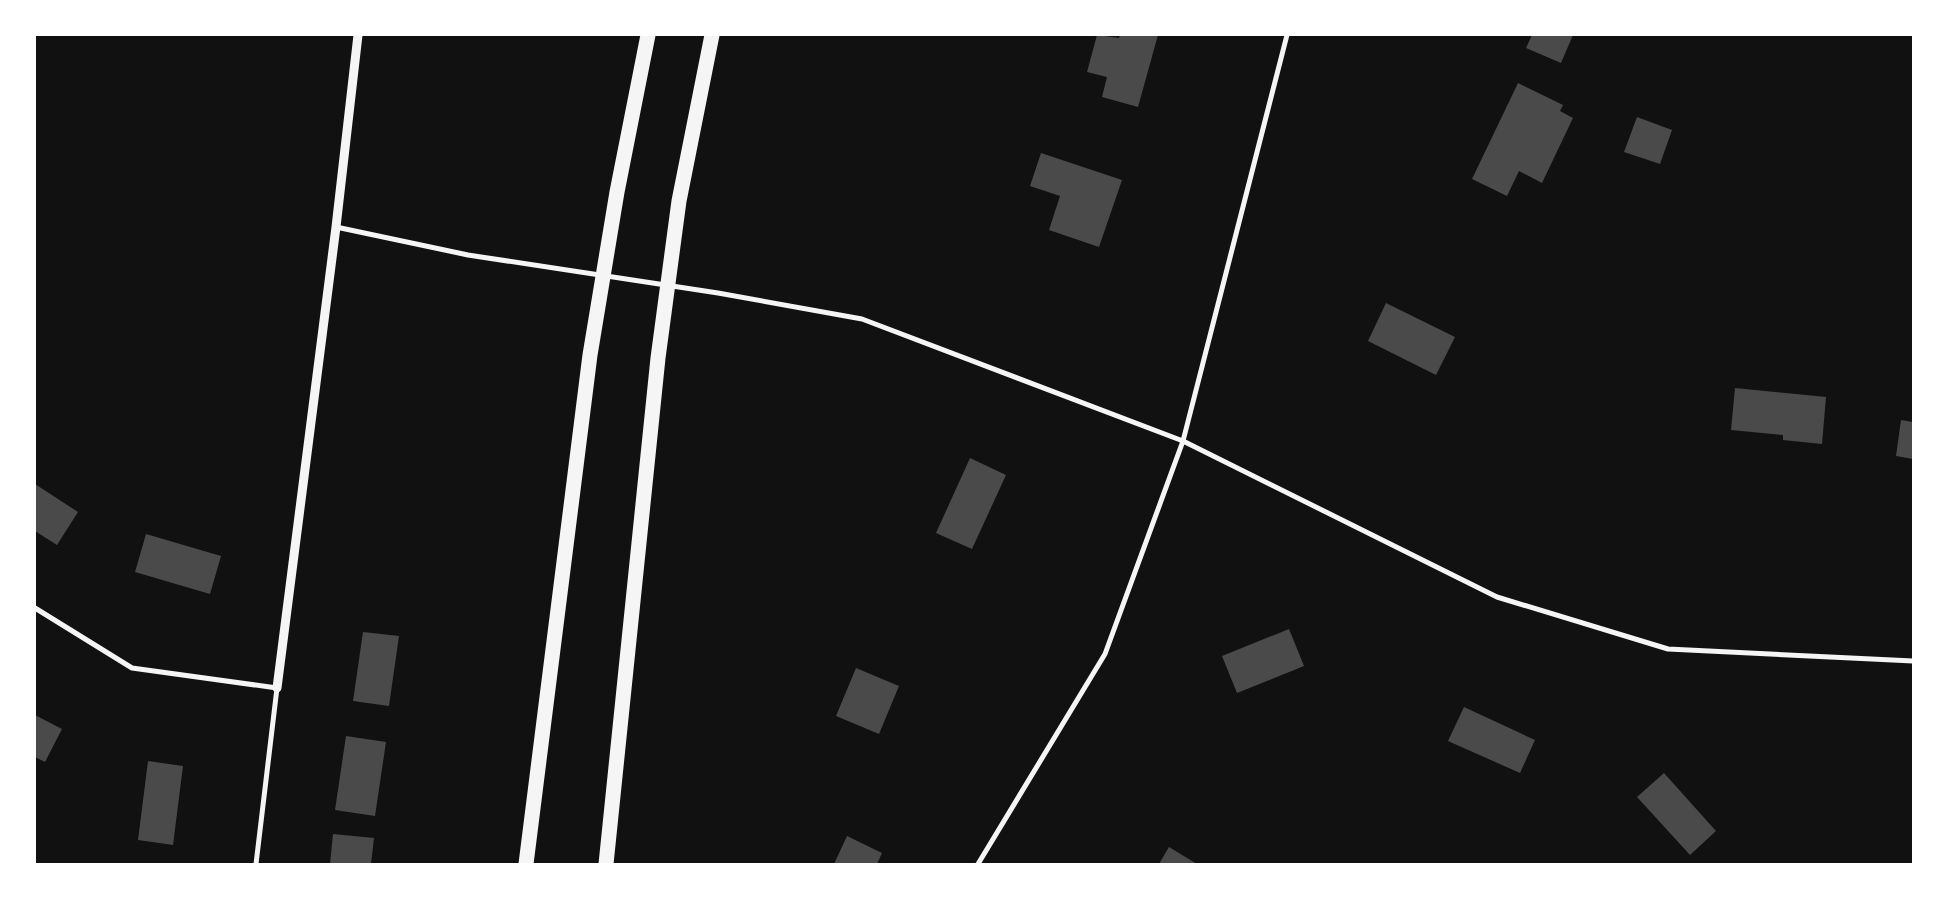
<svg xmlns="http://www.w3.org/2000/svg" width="1948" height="899" font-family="'Exo 2',sans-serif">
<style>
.building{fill:#4a4a4a}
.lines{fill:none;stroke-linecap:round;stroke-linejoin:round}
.minor{stroke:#f5f5f5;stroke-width:5}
.tertiary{stroke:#f5f5f5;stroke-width:9}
.motorway{stroke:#f5f5f5;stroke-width:15}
</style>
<rect width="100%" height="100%" fill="#111"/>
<path class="building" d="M1097 35 1119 38 1120 35H1158L1138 107 1102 97 1107 77 1087 72Z
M1532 35H1573L1561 63 1526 48Z
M1518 83 1563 105 1560 111 1573 118 1542 183 1519 171 1507 196 1472 179Z
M1637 117 1672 130 1660 164 1624 152Z
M1041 153 1122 180 1099 247 1049 230 1060 196 1030 186Z
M1386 303 1455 337 1436 375 1368 341Z
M1735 388 1826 397 1822 444 1783 440V435L1731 430Z
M1901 420 1913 422V459L1896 456Z
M970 458 1006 475 972 549 936 533Z
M35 484 78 512 57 545 35 531Z
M146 534 221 556 210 594 135 572Z
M1289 629 1304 666 1237 693 1222 656Z
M363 632 399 636 389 706 353 701Z
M856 668 899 686 879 734 836 716Z
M1464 707 1535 740 1520 773 1448 741Z
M35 715 62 729 45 762 35 757Z
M346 736 386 742 375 816 335 810Z
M148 761 183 766 173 845 138 840Z
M1664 773 1716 831 1690 855 1637 797Z
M333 834 374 838 371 864H330Z
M847 836 882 853 877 864H834Z
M1169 847 1197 864H1159Z"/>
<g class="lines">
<path class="minor" d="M336 227 468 255 718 293 862 319 1183 441 1497 597 1668 649 1913 661
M35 608 132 668 277 688 256 864
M978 864 1105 654 1183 441 1287 35"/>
<path class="tertiary" d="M277 688 336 227 358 35"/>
<path class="motorway" d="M526 864 590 355 617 192 648 35
M606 864 658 358 679 201 712 35"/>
</g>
<rect width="1948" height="899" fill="none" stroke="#ffffff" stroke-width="72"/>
</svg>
